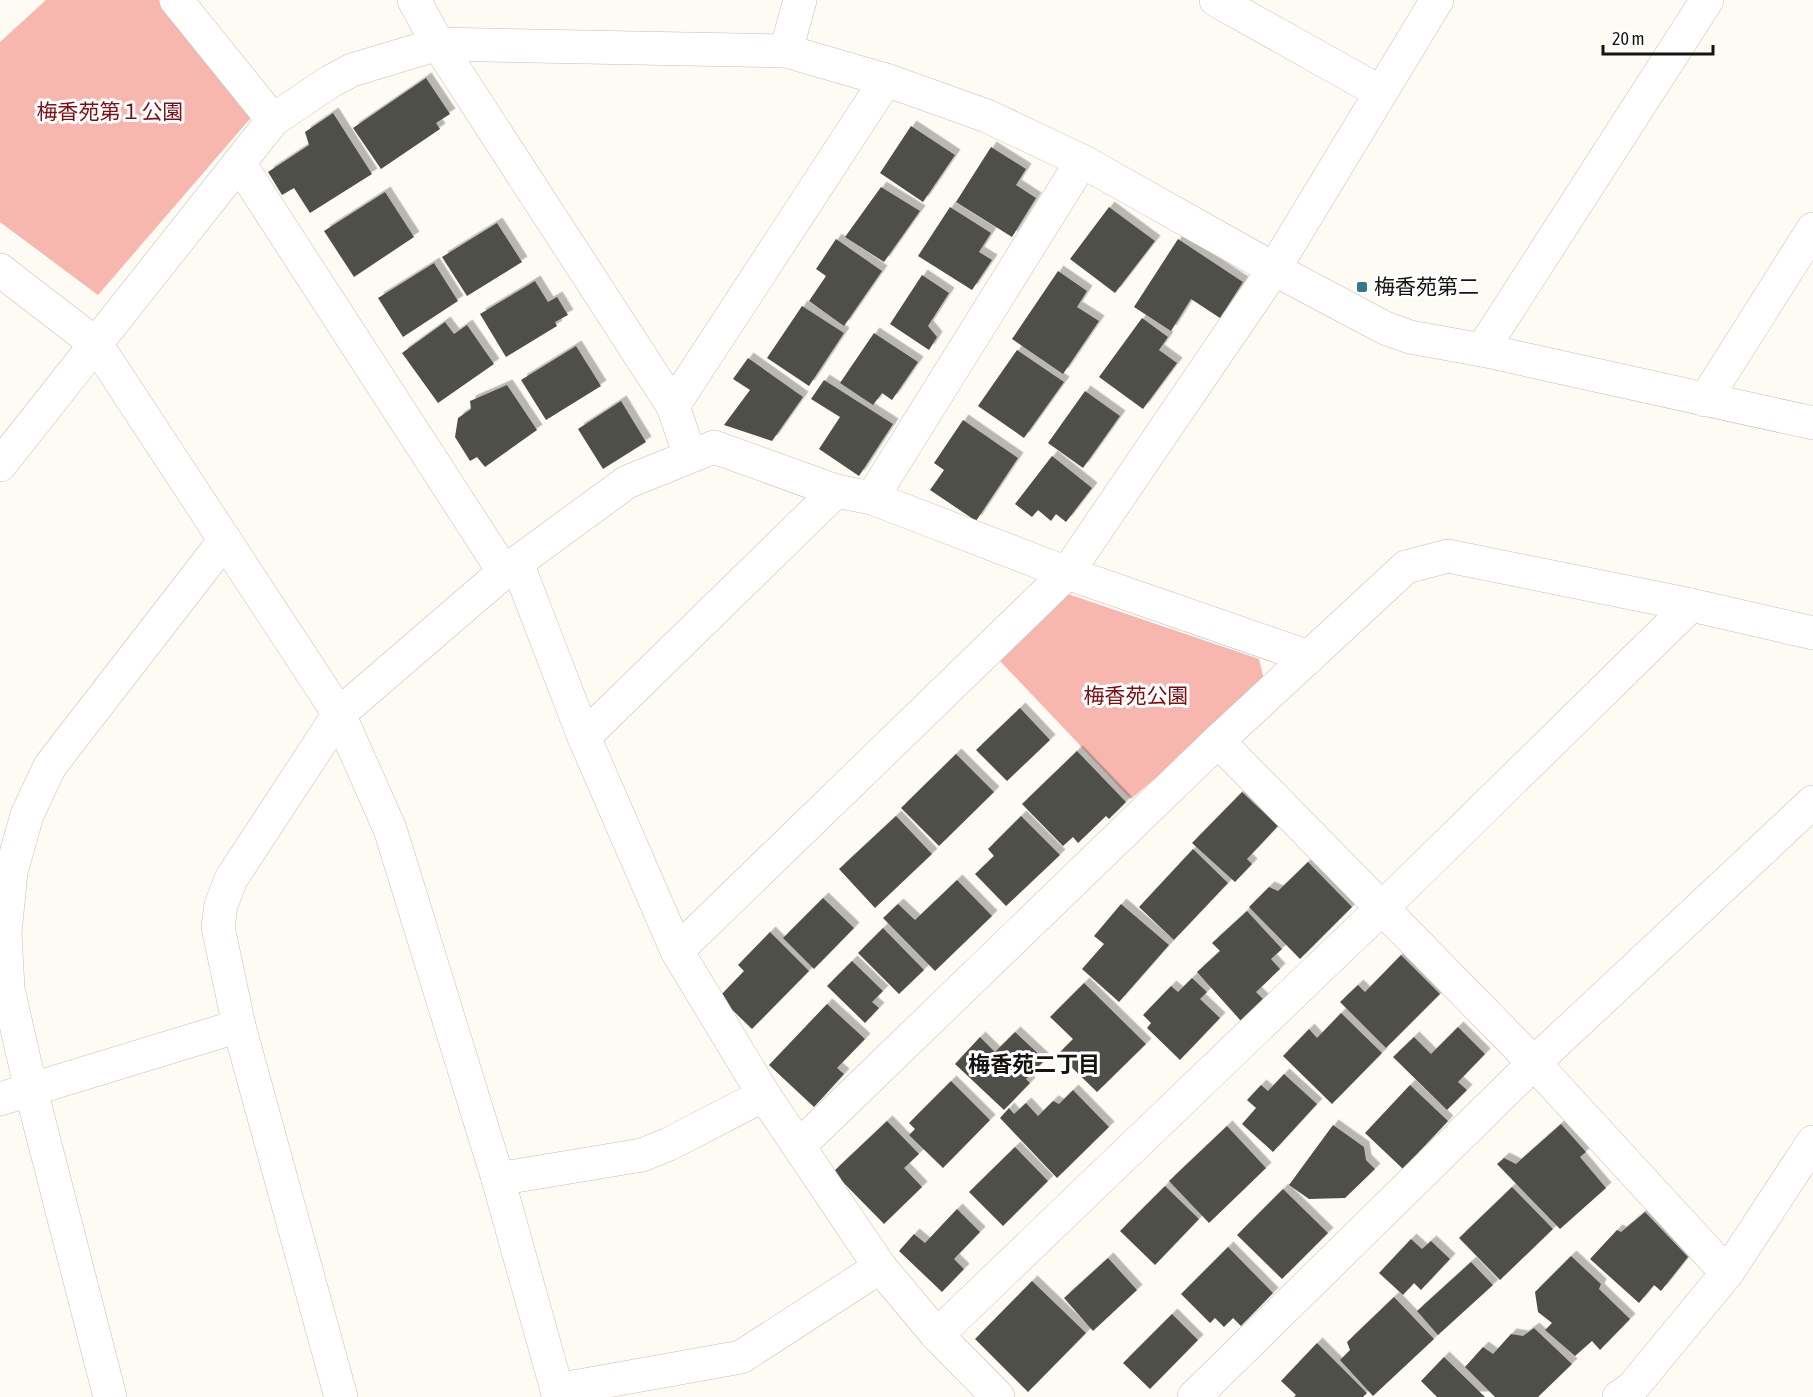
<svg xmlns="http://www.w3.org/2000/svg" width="1813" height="1397" viewBox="0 0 1813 1397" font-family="'Asap Condensed','Noto Sans JP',sans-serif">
<defs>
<filter id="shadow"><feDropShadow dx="5.5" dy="-5.5" stdDeviation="0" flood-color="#0004"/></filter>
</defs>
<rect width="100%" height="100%" fill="#fefaf4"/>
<g fill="#f7b6ae">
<polygon points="46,0 166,0 260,107 98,295 0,222 0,42"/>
<polygon points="1062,592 1259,659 1265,684 1131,799 1000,661"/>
</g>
<g fill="#4f4f49" filter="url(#shadow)">
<polygon points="426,78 450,114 436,123 440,129 381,169 353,128"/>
<polygon points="333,113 372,174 310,213 294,188 282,195 268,172 309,145 305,132"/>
<polygon points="911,126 955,155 923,202 880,173"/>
<polygon points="991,147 1026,169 1016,185 1036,198 1012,237 956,202"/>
<polygon points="881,187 920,211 884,262 845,237"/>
<polygon points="385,192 414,237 354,277 324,231"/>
<polygon points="950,207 991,233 979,252 992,260 972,290 918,256"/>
<polygon points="1109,207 1155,241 1115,293 1070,259"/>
<polygon points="497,223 522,262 467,296 442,257"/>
<polygon points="836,239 882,271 844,326 809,301 826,276 816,269"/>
<polygon points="1178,239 1243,282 1220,318 1191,299 1171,331 1134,307"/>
<polygon points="434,263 458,301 403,337 378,298"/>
<polygon points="1058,271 1087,291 1077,307 1099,321 1063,374 1012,339"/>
<polygon points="922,275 949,293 928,326 937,337 929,350 890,324"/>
<polygon points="535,281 548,302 557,297 568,315 555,322 557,326 506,357 480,314"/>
<polygon points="802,306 844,333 809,386 767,358"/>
<polygon points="1142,318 1168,337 1159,350 1177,363 1143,409 1099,377"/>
<polygon points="445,322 454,334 467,325 494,364 438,403 402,353"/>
<polygon points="874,333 918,362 892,400 882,393 873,405 840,383"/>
<polygon points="576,346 601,386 546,420 521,380"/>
<polygon points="1017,350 1064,382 1024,438 978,406"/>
<polygon points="748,358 803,397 772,441 724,425 750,390 733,379"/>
<polygon points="824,380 893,424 859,476 819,449 840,417 811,399"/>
<polygon points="507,385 537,430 485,467 477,457 470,461 455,437 458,418 471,409 470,401"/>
<polygon points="1085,391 1120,416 1083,468 1048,443"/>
<polygon points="621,401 646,442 603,469 578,429"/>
<polygon points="963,420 1018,458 976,521 930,490 944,470 934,463"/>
<polygon points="1052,456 1092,488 1066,522 1056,514 1051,521 1038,510 1032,517 1015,504"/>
<polygon points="1020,708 1050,740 1007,781 976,750"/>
<polygon points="1077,751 1126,802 1109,819 1106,816 1078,843 1073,837 1063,846 1022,804"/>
<polygon points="956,754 994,792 939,846 901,808"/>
<polygon points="1242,792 1278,826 1247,859 1252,864 1235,882 1192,843"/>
<polygon points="896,816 932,854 875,908 839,869"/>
<polygon points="1021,816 1060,855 1006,906 975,874 994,856 988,849"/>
<polygon points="1193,849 1228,883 1174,940 1139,907"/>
<polygon points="1308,862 1352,907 1300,959 1249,907 1269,887 1278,891"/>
<polygon points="957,880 992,916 935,971 883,918 898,904 915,920"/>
<polygon points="823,898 854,928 814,969 783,938"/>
<polygon points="1121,904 1169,945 1119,1002 1082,969 1104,944 1094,936"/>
<polygon points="1247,911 1282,949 1271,959 1280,969 1256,992 1264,1000 1241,1021 1197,972 1220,951 1212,943"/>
<polygon points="883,928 924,970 899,994 858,953"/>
<polygon points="770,932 809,971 752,1029 719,997 744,971 738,965"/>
<polygon points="1401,955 1440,994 1386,1048 1340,1002 1358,985 1365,992"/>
<polygon points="852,961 883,991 872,1002 879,1008 865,1023 827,986"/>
<polygon points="1192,978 1207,992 1200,999 1220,1018 1180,1060 1147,1028 1151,1023 1143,1015 1171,986 1178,992"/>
<polygon points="1084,983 1146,1044 1097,1092 1058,1054 1073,1039 1050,1017"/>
<polygon points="827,1004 865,1039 837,1068 844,1074 814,1107 769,1065"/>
<polygon points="1341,1013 1382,1053 1332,1104 1283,1056 1309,1029 1317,1038"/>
<polygon points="1458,1027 1485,1054 1458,1082 1467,1090 1447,1110 1393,1057 1414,1037 1431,1054"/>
<polygon points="1015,1032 1045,1060 1026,1079 1030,1083 1004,1110 955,1064 980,1037 995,1052"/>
<polygon points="1284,1074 1317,1104 1273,1152 1242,1124 1256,1108 1247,1100 1261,1085 1268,1091"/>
<polygon points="951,1081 990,1120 943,1168 909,1135 915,1129 909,1123"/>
<polygon points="1410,1085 1448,1121 1403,1169 1365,1133"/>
<polygon points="1073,1090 1109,1127 1057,1178 1000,1118 1009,1108 1014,1114 1026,1103 1038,1116 1053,1101 1059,1104"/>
<polygon points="887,1121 919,1154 904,1168 922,1187 884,1224 833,1172"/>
<polygon points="1561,1124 1586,1152 1580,1157 1606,1188 1560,1229 1497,1164 1504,1158 1516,1164"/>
<polygon points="1333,1125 1364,1147 1366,1160 1375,1169 1345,1198 1309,1199 1289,1185"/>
<polygon points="1227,1126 1266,1168 1209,1223 1169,1181"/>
<polygon points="1015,1147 1048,1181 1003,1226 969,1192"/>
<polygon points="1165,1186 1199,1219 1155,1265 1120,1231"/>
<polygon points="1512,1187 1553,1229 1500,1280 1459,1238"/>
<polygon points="1283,1189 1328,1233 1282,1279 1237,1235"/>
<polygon points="957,1209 980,1232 954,1259 964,1269 942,1292 899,1251 914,1234 925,1243"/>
<polygon points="1645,1212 1688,1257 1661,1291 1654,1285 1639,1303 1590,1259 1617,1230 1621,1232"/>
<polygon points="1411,1239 1422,1249 1431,1241 1450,1259 1421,1290 1414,1283 1403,1295 1379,1273"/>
<polygon points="1228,1247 1273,1293 1241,1326 1233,1318 1224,1327 1215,1318 1210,1323 1181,1294"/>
<polygon points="1571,1256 1601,1284 1599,1289 1630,1319 1600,1350 1592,1341 1575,1356 1545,1330 1552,1323 1538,1312 1535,1292"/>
<polygon points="1108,1258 1137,1290 1093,1331 1064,1298"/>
<polygon points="1471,1262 1493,1285 1438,1335 1417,1311"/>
<polygon points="1032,1281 1086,1333 1028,1392 975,1339"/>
<polygon points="1394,1297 1434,1339 1373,1396 1340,1360 1350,1350 1347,1342"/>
<polygon points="1172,1314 1198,1340 1150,1389 1123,1363"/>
<polygon points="1534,1328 1572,1364 1538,1397 1495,1397 1465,1367 1483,1347 1493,1354 1511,1334 1523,1336"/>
<polygon points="1317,1343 1367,1393 1363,1397 1294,1397 1296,1395 1281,1381"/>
<polygon points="1444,1357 1485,1397 1437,1397 1421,1381"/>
</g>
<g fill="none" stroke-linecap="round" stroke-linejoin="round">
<defs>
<g id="minor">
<polyline points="176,0 273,120"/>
<polyline points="414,0 438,44 673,406 690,456"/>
<polyline points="1216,0 1380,92"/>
<polyline points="786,51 800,0"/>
<polyline points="239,163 504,572"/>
<polyline points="0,270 96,344 339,714 390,829 498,1179 559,1397"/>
<polyline points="1482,350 1707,0"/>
<polyline points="1705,400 1813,229"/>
<polyline points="673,406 886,80"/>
<polyline points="0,465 273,120 331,81 352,70 438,44 786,51 886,80 987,116 1082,161 1274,269 1385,328 1410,337 1482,350 1813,423"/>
<polyline points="872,498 1082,161"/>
<polyline points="517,563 584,737 677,951 764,1095 880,1267 937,1335 998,1397"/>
<polyline points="584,737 836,491"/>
<polyline points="1218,741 1534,1063 1727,1273"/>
<polyline points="677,951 1067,573 1274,269 1437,0"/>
<polyline points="0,1099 239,1026"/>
<polyline points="799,1146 1218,741 1406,567 1448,556 1691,605 1813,633"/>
<polyline points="498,1179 642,1155 669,1144 764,1095"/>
<polyline points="937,1335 1382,908 1691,605"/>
<polyline points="557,1390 741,1357 880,1267"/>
<polyline points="110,1397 31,1090 8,989 5,933 11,872 27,815 50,766 225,540"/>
<polyline points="341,1397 239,1026 218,927 221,905 231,879 339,714 504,572 627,482 714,447 836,491 872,498 1067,573 1309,657"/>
<polyline points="1194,1397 1534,1063 1813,802"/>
<polyline points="1619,1397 1632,1388 1727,1273 1813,1142"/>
</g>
</defs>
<use href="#minor" stroke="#c4c0ba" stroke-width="34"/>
<use href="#minor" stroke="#fff" stroke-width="33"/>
</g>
<rect fill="#367789" stroke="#fff" stroke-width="2" x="1356" y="281" width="12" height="12" rx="3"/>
<g text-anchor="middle" stroke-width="6" stroke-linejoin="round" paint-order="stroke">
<g font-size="21" fill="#810d11" stroke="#fff">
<text x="110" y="119">梅香苑第１公園</text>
<text x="1136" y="703">梅香苑公園</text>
</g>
<g font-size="21" fill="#161412" stroke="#fff" text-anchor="start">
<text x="1374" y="294">梅香苑第二</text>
</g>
<g font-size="22" font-weight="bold" fill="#161412" stroke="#fff">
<text x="1034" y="1072">梅香苑二丁目</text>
</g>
</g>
<path d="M1603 45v9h110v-9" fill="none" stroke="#161412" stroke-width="3"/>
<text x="1612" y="45" font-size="18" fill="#161412" stroke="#ffffff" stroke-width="4.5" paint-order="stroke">20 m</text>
</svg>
